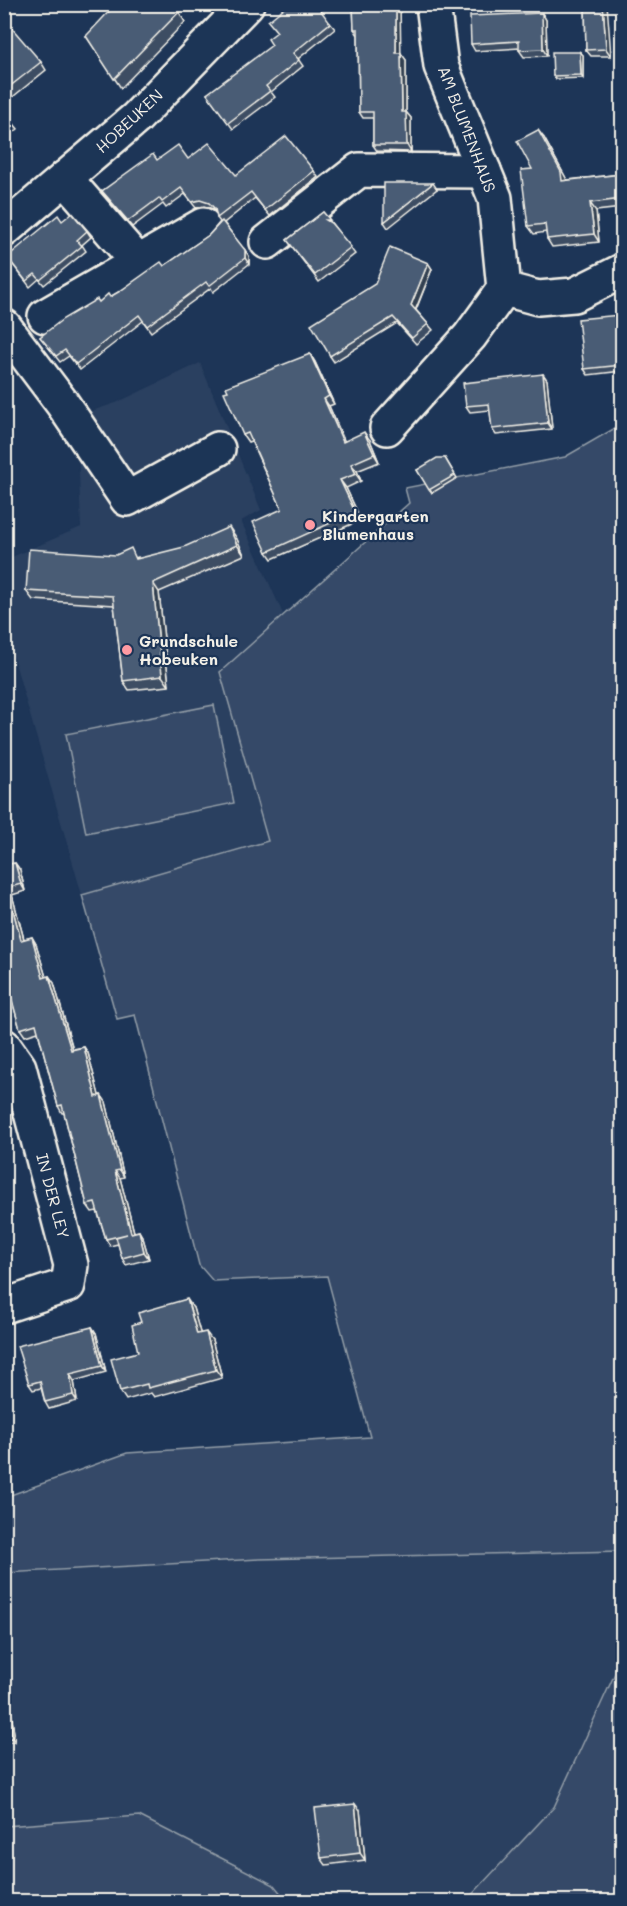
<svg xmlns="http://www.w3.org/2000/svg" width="627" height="1906" viewBox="0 0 627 1906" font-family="Mali,sans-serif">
<rect width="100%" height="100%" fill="#1d3557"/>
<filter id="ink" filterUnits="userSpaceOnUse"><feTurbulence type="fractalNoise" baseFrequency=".0167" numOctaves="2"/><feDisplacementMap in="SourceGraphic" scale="12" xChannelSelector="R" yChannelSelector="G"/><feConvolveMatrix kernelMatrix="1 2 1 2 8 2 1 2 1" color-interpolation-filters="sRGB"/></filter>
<g filter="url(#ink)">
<g fill="#2a4060">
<polygon points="200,363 261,510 241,521 283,614 220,672 268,841 82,895 5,628 5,560 81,527 77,416 116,403"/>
<polygon points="622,1551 622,1657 554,1807 465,1901 287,1901 274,1885 139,1816 5,1826 5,1574 260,1559"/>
</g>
<g fill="#354a67" stroke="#949ea8" stroke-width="1.5">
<polygon points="622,424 622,1551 259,1559 5,1573 5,1497 127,1453 370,1437 327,1276 213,1281 199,1265 135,1015 117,1019 82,895 268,841 220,672 409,503 405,488 565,457"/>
<polygon points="214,705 234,803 86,833 66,734"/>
<polygon points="622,1658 622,1901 466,1901 554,1807"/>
<polygon points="139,1816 274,1885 287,1901 5,1901 5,1826"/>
</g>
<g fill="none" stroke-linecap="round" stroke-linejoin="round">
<defs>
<g id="minor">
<polyline points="65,178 137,261"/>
<polyline points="4,230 136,118 247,4"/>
<polyline points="267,242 359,170 484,171"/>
<polyline points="504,289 538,298 574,295 622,271"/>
<polyline points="45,316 203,225"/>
<polyline points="4,326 62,403 127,499 218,449"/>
<polyline points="387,428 470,336 504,289 495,198 441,66 433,4"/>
<polyline points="4,1046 19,1067 71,1265 68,1285 4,1306"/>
</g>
</defs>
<use href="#minor" stroke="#f4f1e8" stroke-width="38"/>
<use href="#minor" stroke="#1d3557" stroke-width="33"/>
</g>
<g fill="#3e4e64" stroke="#f4f1e8" stroke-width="1.5">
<polygon points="353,4 400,4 400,53 406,60 406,112 411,118 411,152 377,151 373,145 373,118 363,118 359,112 358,35 354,29"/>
<polygon points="585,4 611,56 591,56 586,50"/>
<polygon points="179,12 185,22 121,88 86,36"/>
<polygon points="542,13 546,20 547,56 524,57 519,50 519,48 475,51 471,44"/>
<polygon points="330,23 335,29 298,59 303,66 271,92 275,97 233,129 207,94"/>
<polygon points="4,32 41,62 46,70 4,104"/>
<polygon points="580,52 583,55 583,78 556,79 553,76"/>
<polygon points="4,112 18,129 4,140"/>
<polygon points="544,138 567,180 621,174 622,164 622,208 596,211 599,242 552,247 547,239 546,232 534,234 528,226 532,169"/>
<polygon points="188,159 236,175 314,171 318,177 270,216 255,198 224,223 249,256 249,264 213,292 211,288 151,332 143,321 80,370 69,356 60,362 40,337 99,302 110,297 164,266 209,235 220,222 217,218 216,212 213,209 204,206 196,208 185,194 166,208 163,204 132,227 102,191 157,160"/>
<polygon points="433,183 437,189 388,228 384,222"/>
<polygon points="323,212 355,254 319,282 287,240"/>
<polygon points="62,221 87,231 91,237 82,245 86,251 44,285 39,279 30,287 7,257"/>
<polygon points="428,263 432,269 416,310 433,330 416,344 397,323 334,362 330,356"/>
<polygon points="622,319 622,371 588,375 584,369"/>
<polygon points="310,354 315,362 334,404 329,406 344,441 370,440 379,462 357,471 361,481 346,488 361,520 272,559 267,552 282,509 251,441 248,442 243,435"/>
<polygon points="543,374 547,380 552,429 496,435 492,429 490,410 470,412 466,406"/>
<polygon points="445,458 457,478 432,493 417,470"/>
<polygon points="236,537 244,555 159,592 169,686 129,690 123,681 114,605 33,600 26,591 138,557 138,559"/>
<polygon points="15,863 20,870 25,891 12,895 24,939 32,937 36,944 46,977 49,976 54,983 73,1049 84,1047 88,1053 99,1096 101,1095 106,1102 124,1177 120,1178 134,1232 139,1231 143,1238 149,1259 126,1265 122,1258 118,1244 110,1246 106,1239 97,1211 92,1212 87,1205 64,1113 62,1113 58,1106 38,1032 25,1036 20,1029 11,997 5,998 4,865"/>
<polygon points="4,1094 8,1098 13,1117 4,1119"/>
<polygon points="193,1308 200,1333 212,1340 222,1378 154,1397 151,1393 126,1400 120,1391 138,1352"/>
<polygon points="92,1327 96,1333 106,1372 74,1381 77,1401 49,1409 45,1402 41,1388 33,1390 29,1384"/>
<polygon points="4,1702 10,1705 15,1741 4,1743"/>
<polygon points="360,1810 365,1860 326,1865 321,1858"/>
</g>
<g fill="#324051" stroke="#f4f1e8" stroke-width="1.5">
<polygon points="396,4 400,4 401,60 396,53"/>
<polygon points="603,4 607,4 611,56 606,49"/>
<polygon points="542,13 546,20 547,56 543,49"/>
<polygon points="580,52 583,55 583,78 581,75"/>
<polygon points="401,53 406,60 406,112 411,118 411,152 407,145 402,112"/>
<polygon points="538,130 544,138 567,180 562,181"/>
<polygon points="590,203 596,211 599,242 594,234"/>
<polygon points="245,250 249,256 249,264 245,258"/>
<polygon points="428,263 432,269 415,311 411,305"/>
<polygon points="620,315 622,319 622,341"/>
<polygon points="310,354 315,362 334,404 329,396"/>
<polygon points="543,374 547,380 552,429 548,423"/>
<polygon points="324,399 329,406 348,449 343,442"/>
<polygon points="364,432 370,440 379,462 374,454"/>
<polygon points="351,464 357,471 361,481 356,474"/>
<polygon points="340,480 346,488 361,520 355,512"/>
<polygon points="229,527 236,537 244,555 237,545"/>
<polygon points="153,583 159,592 169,686 162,676"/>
<polygon points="15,863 20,870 25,891 21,884"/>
<polygon points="7,888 12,895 26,947 21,940"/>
<polygon points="32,937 36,944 48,984 43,978"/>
<polygon points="49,976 54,983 75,1057 71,1050"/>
<polygon points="84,1047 88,1053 101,1103 96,1097"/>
<polygon points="5,1094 8,1098 13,1117 10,1113"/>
<polygon points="101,1095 106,1102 124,1177 120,1170"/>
<polygon points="115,1171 120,1178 136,1240 131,1233"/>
<polygon points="139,1231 143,1238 149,1259 144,1252"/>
<polygon points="187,1299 193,1308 203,1343 197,1334"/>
<polygon points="92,1327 96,1333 106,1372 102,1366"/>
<polygon points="206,1332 212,1340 222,1378 216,1370"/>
<polygon points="70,1374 74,1381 77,1401 73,1395"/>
<polygon points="8,1702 10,1705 15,1741 12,1738"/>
<polygon points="355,1804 360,1810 365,1860 360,1853"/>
</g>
<g fill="#485b74" stroke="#f4f1e8" stroke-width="1.5">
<polygon points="116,4 171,4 179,12 114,79 86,36"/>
<polygon points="289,4 316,4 330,23 293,53 299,60 266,86 270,91 228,123 207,94 272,45 268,39 277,32 268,21"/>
<polygon points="353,4 396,4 396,53 401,53 402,112 406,112 407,145 373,145 373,112 359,112 358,29 354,29"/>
<polygon points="585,4 603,4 606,49 586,50"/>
<polygon points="542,13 543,49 519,50 519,41 471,44 470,16"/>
<polygon points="11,27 41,62 4,91 4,32"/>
<polygon points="552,52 580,52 581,75 553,76"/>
<polygon points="4,112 12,121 4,127"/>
<polygon points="538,130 561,172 562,181 621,174 620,165 622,164 622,199 590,203 594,234 547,239 545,224 528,226 521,170 532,169 517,141"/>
<polygon points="286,136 314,171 265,210 251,192 217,218 215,209 209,203 200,200 192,202 181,188 162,202 159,198 128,221 102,191 153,154 157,160 178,145 188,159 209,143 236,175"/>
<polygon points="384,183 433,183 384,222"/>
<polygon points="323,212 330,220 326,220 331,223 351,247 315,275 287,240"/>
<polygon points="72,213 87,231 77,240 82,246 40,280 35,274 26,281 7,257 58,215 62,221"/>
<polygon points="222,221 245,250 245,258 209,286 206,282 147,326 139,315 76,364 65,350 56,356 40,337 63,319 97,299 99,302 108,294 110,297 120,291 161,262 164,266 209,235"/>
<polygon points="390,247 428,263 411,305 428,324 412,338 393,317 330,356 311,324 375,284"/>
<polygon points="620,315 622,340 622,365 584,369 578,319"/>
<polygon points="310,354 329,396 324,399 343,442 364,432 374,454 351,464 356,474 340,480 355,512 267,552 253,522 282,509 248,433 243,435 224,392 228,391 226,387"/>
<polygon points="543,374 548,423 492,429 489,404 466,406 463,383"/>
<polygon points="437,458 445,458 455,475 429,490 417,470"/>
<polygon points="229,527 237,545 153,583 162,676 123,681 113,596 26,591 29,549 116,555 131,548 136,559 184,547"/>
<polygon points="15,863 21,884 7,888 21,940 32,937 43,978 49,976 71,1050 84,1047 96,1097 101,1095 120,1170 115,1171 131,1233 139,1231 144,1252 122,1258 116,1237 127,1234 106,1239 95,1203 87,1205 62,1105 58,1106 36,1024 20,1029 9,989 4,990 4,865"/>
<polygon points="4,1094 5,1094 10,1113 4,1115"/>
<polygon points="187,1299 197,1334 206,1332 216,1370 148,1388 147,1384 120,1391 111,1359 138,1352 132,1325 141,1322 138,1313"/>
<polygon points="92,1327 102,1366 70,1374 73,1395 45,1402 40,1381 29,1384 17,1346"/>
<polygon points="4,1702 8,1702 12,1738 4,1739"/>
<polygon points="355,1804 360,1853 321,1858 315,1808"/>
</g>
</g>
<g fill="#ff9aa2" stroke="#1d3557" stroke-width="2">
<circle cx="310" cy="525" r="6"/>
<circle cx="127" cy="650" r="6"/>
</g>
<g text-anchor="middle" stroke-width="4.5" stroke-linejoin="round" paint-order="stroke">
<g font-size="16" fill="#f4f1e8" stroke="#1d3557">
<text transform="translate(129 121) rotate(-43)" y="6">HOBEUKEN</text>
<text transform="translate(467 129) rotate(69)" y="6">AM BLUMENHAUS</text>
<text transform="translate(53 1196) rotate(75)" y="6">IN DER LEY</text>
</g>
<g font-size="16" font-weight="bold" fill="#f4f1e8" stroke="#1d3557" text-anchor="start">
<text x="322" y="522">Kindergarten<tspan x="322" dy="18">Blumenhaus</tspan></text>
<text x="139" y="647">Grundschule<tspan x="139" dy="18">Hobeuken</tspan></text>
</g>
</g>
<rect width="627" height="1906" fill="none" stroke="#1d3557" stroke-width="24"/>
<rect x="12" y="12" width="603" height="1882" fill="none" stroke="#f4f1e8" stroke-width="2" filter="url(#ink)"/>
</svg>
